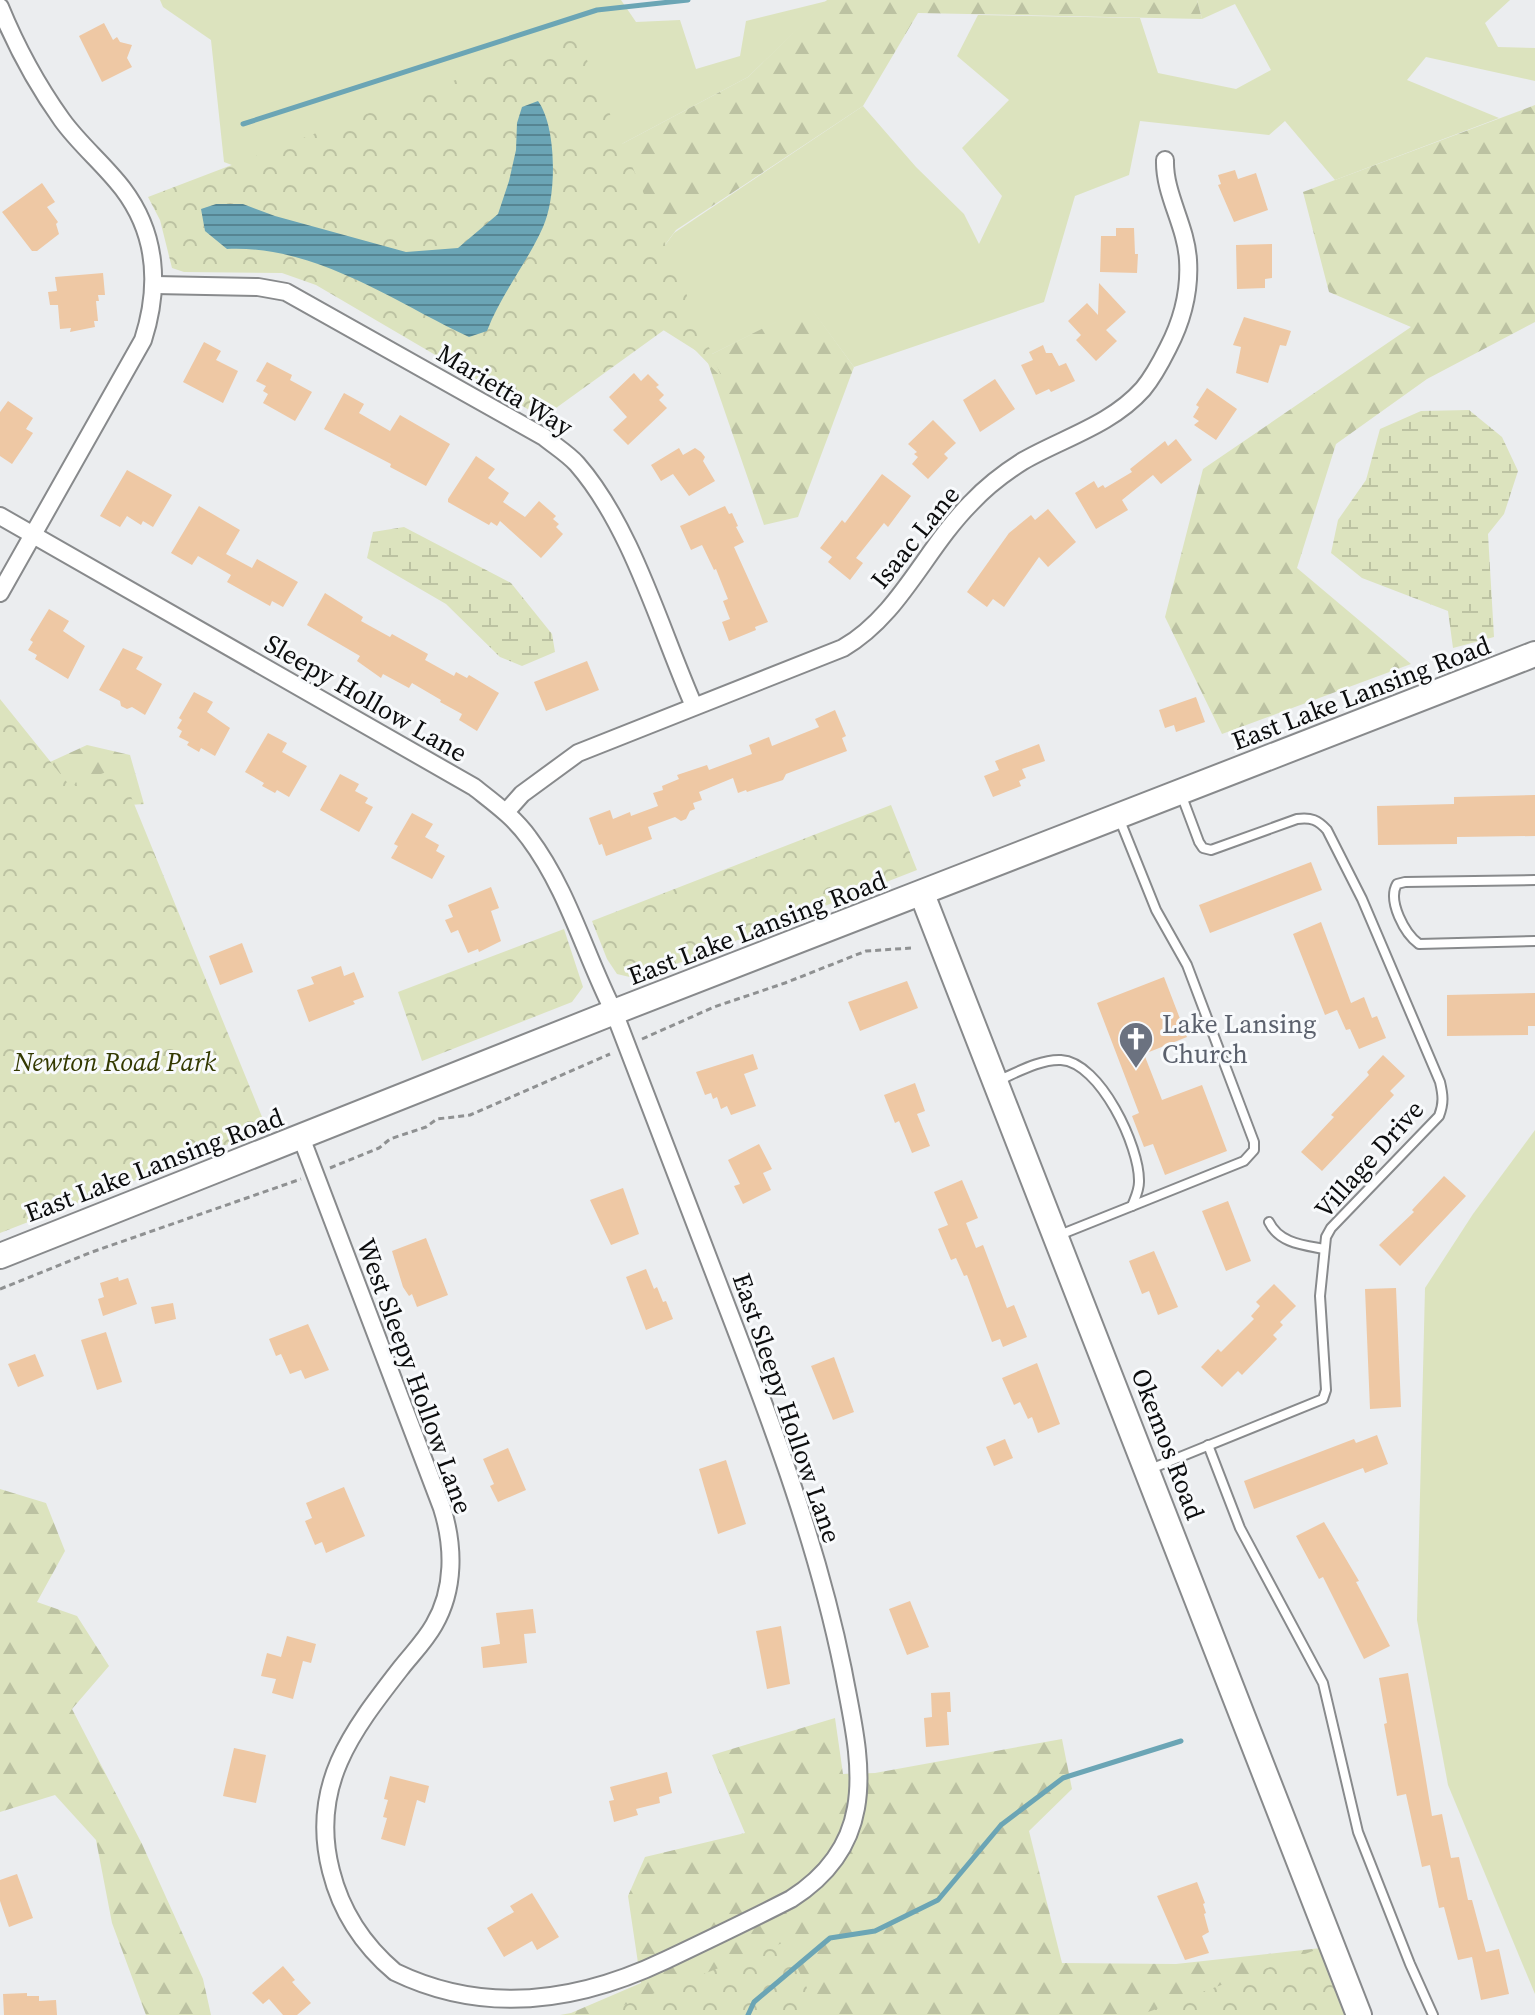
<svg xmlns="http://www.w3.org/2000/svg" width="1535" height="2015" viewBox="0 0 1535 2015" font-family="'Source Serif 4',serif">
<defs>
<pattern id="forest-firs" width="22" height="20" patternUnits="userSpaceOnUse" patternTransform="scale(2)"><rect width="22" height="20" fill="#dce3be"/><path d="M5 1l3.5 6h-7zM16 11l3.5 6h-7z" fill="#bcc2a2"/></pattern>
<pattern id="wetland-marsh" width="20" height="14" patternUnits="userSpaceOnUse" patternTransform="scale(2)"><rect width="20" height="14" fill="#dce3be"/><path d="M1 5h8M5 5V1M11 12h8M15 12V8" fill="none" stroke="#bcc2a2"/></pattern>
<pattern id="park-crowns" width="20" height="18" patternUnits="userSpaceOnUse" patternTransform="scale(2)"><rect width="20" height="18" fill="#dce3be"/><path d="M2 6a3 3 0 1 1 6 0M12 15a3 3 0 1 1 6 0" fill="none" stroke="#bcc2a2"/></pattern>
<pattern id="water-rules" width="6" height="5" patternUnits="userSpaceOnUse" patternTransform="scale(2)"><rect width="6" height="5" fill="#6ba5b5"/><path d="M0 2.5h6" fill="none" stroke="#568592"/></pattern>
</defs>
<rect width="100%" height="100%" fill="#ebedef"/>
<g fill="#dce3be">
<polygon points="160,0 621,0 636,22 680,20 696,69 740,56 746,21 827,1 748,77 601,155 396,228 224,162 211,40 163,7"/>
<polygon points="1197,0 1510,0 1485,23 1498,47 1535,48 1535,81 1426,57 1407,80 1499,118 1335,180 1285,121 1269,135 1140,121 1129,175 1075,196 1044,302 854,367 809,306 706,357 622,304 674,233 863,106 916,167 964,214 979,244 1002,196 962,148 1009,100 957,56 978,15 1140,18 1158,73 1236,89 1271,70 1235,4 1202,19"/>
<polygon points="1535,1130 1535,1994 1448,1785 1417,1620 1425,1288 1473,1214"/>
</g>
<g fill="url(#forest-firs)">
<polygon points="827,0 1197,0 1202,19 918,13 863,106 676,230 560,388 601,155 748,77"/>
<polygon points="1535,105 1535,322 1427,379 1336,444 1297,568 1411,664 1222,734 1165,617 1203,469 1411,327 1329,292 1303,192"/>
<polygon points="809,305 854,367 798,517 764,525 706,357"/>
<polygon points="87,745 130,755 144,804 129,805 0,785"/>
<polygon points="0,1489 46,1503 65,1551 37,1602 77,1616 109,1666 72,1709 142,1844 203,1979 211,2015 146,2015 112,1923 96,1840 55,1795 0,1812"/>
<polygon points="835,1718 843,1774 875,1773 1062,1739 1072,1789 1029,1831 1062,1963 1176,1964 1321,1948 1346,2015 560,2015 571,2013 641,1983 628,1896 645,1857 745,1833 712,1755"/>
</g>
<g fill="url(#wetland-marsh)">
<polygon points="1469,410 1502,437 1518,471 1504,514 1488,534 1494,637 1453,648 1448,611 1362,578 1331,553 1338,520 1366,480 1380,429 1421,411"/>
<polygon points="404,527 511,583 552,634 555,652 522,666 500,657 446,604 367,558 373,532"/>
</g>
<g fill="url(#park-crowns)">
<polygon points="576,34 722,378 671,325 556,408 548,421 316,285 282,273 184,272 172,268 160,220 148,197"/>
<polygon points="0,699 70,786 119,767 267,1129 0,1233"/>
<polygon points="891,805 917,870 638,979 617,974 607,959 592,921"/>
<polygon points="564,929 583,987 572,1002 422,1061 398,992"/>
<polygon points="785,1942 820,2015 599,2015"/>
<polygon points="1321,1948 1346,2015 1140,2015"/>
</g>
<path fill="url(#water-rules)" d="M 538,101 C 557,127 557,197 543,227 C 527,263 501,294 487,331 L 469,337 C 392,301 316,245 227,249 L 205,231 L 201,209 L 216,204 L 243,204 L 275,216 L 406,252 L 458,248 L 498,214 L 509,181 L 516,150 L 517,123 L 522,107 Z"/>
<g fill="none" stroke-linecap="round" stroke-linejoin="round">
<g stroke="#6ba5b5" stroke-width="5">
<polyline points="243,124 597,10 688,0"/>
<polyline points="748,2015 754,2002 830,1938 875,1931 938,1900 1001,1825 1063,1778 1181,1741"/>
</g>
</g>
<g fill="#eec8a4">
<polygon points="104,23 113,40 117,37 120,42 132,45 127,58 132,67 102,82 79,36"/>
<polygon points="1235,170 1238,179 1256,173 1268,210 1234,222 1218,185 1221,184 1218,175"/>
<polygon points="42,183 55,202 47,207 58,222 56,224 59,234 37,251 32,251 2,212"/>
<polygon points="1116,228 1134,228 1135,254 1138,254 1137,273 1100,272 1101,236 1116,236"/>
<polygon points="1272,244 1272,278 1265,279 1265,288 1237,289 1236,245"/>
<polygon points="103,273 105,295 98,295 99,301 96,301 98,321 94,321 95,327 70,332 71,328 60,329 58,305 50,305 48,292 57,291 55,277"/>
<polygon points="1099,283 1126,312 1106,330 1117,341 1096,361 1076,340 1081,335 1068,321 1087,303 1098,315"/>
<polygon points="1244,317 1291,331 1286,346 1280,345 1268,383 1236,373 1241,347 1233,345"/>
<polygon points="204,342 221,351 216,360 238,371 223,403 183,382"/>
<polygon points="1043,345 1046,353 1052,353 1059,366 1066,363 1075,381 1051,392 1049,389 1036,395 1021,365 1033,360 1029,352"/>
<polygon points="267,362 292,375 290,380 312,392 295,421 263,403 268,394 263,391 266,386 256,381"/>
<polygon points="634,373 641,381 648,374 659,385 656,387 664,395 659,400 667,408 628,445 613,430 627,417 609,397"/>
<polygon points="995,379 1015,409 980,432 963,400"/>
<polygon points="1207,388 1237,409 1216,440 1194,425 1199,421 1193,417 1199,407 1196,405"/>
<polygon points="344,393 364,404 359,413 390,431 400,415 450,444 426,486 390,467 391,464 324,429"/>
<polygon points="8,401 33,418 26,429 33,433 12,464 0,456 0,412"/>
<polygon points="933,420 956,443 944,454 948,458 928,479 912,464 918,457 914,454 917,452 908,444"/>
<polygon points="1176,439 1192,460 1161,484 1153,475 1122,500 1128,510 1096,529 1075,493 1094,481 1098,488 1103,485 1105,488 1132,472 1130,469 1165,441 1168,446"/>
<polygon points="679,448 683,455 695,448 701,452 705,457 703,461 715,481 689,496 673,474 661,481 651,465"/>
<polygon points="476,456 495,469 488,478 509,493 503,502 525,517 539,501 556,516 553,519 559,524 556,527 563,534 541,558 500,521 497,526 491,522 489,525 448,502 448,499"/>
<polygon points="127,470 172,495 153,527 143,521 141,525 127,516 120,527 100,516"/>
<polygon points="882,474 911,496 888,527 884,523 856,558 863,563 850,580 828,562 832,557 820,548 842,520 845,523"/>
<polygon points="199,506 240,530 226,554 252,568 257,559 298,582 283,607 272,601 270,606 227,582 231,575 198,556 192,565 171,553"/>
<polygon points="725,506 729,514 732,513 738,526 736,527 744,542 734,547 768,622 755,627 756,630 729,641 722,622 730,619 723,601 728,599 716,569 714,570 702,545 691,550 680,526"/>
<polygon points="1048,509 1076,542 1048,567 1039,557 1004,607 993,599 987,607 967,592 1009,533 1031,515 1035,520"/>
<polygon points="325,593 363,617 361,621 390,637 392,634 428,654 425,660 454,676 456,672 467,678 469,675 499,693 477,731 459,720 462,714 440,702 441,700 412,683 409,688 383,674 381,678 357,661 360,656 307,625"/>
<polygon points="49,609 69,621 63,631 85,646 68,679 35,659 37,655 28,650 33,642 30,640"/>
<polygon points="123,648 143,657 136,669 162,684 145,715 132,707 127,709 121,706 120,701 99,690"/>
<polygon points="587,661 599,690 546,711 534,682"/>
<polygon points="194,692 213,702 207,712 230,728 215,756 201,748 199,752 187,745 189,742 179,737 182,731 177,728 182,720 179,718"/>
<polygon points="1196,697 1205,722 1176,732 1174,725 1165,728 1159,710"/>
<polygon points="835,710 846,736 842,738 847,751 786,774 783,780 747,792 746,790 738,793 733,778 699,792 702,800 693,803 695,809 690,811 686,819 681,821 675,817 648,827 652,839 606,856 602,844 599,845 589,818 610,810 613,819 630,812 631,816 658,806 653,793 663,790 662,786 679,779 677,775 707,765 709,770 752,754 749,745 769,737 772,746 819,727 815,719"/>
<polygon points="268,733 287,743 282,752 307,766 289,797 277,790 275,793 262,786 264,783 245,772"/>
<polygon points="1039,744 1045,761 1022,769 1026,778 1019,781 1021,786 993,797 984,776 999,770 995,761"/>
<polygon points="340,774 359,784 355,791 368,798 365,803 373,807 359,832 320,810"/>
<polygon points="1535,795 1535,836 1457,837 1457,844 1378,845 1377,806 1454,804 1454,797"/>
<polygon points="412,813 433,824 425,837 439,845 436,851 445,856 432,879 391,858 398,846 394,844"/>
<polygon points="1311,862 1322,890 1210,933 1199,905"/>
<polygon points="491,887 499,908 491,911 501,941 479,952 478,949 468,953 458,930 451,933 445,920 453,917 448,905"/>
<polygon points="1321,922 1351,1003 1364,997 1372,1018 1377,1016 1386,1038 1359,1049 1350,1029 1346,1030 1337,1010 1325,1015 1293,934"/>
<polygon points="242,943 253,972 220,985 209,956"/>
<polygon points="341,966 344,976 354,972 364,997 353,1001 355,1004 309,1022 297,990 314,984 311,977"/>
<polygon points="1164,977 1187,1037 1144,1054 1162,1100 1202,1085 1227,1151 1165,1175 1153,1144 1144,1147 1132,1116 1139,1113 1097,1003"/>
<polygon points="907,981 918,1008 860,1031 848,1002"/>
<polygon points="1535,993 1535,1026 1528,1026 1528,1035 1447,1036 1447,995"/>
<polygon points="753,1054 758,1069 744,1074 756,1106 731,1115 727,1106 721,1109 717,1097 713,1099 711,1093 705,1095 696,1072"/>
<polygon points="1383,1055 1405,1076 1390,1091 1394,1095 1322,1171 1301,1152 1334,1117 1331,1115 1369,1075 1367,1072"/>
<polygon points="915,1083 925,1111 917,1114 930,1146 912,1153 899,1121 895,1123 884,1095"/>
<polygon points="759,1144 772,1169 763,1173 771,1190 743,1204 734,1186 740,1184 728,1160"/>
<polygon points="1444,1176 1466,1196 1400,1266 1379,1245 1414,1212 1412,1210"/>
<polygon points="962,1180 978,1218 966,1223 976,1248 983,1245 1007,1308 1014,1305 1027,1337 1003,1347 1000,1339 992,1342 967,1275 964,1276 956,1258 951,1260 938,1229 948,1225 934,1192"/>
<polygon points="623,1188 639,1234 611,1245 590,1200"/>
<polygon points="1228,1201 1251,1261 1226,1271 1202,1211"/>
<polygon points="426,1238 448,1295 417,1307 412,1294 409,1296 403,1287 392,1251"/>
<polygon points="1154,1251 1178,1307 1158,1315 1149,1291 1142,1294 1129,1261"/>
<polygon points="646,1269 654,1289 657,1287 663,1302 666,1301 673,1319 646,1330 626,1277"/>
<polygon points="118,1277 119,1281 128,1278 137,1304 103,1316 98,1299 104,1297 100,1283"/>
<polygon points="1274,1284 1296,1306 1280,1322 1283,1325 1273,1335 1277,1339 1242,1375 1238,1371 1222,1387 1201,1367 1218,1349 1221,1352 1254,1319 1251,1316 1260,1306 1256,1302"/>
<polygon points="1396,1288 1401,1407 1370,1409 1365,1289"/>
<polygon points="173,1303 176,1319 155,1324 151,1307"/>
<polygon points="308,1324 329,1370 305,1379 301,1370 290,1374 281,1354 276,1356 269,1339"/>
<polygon points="106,1332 122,1382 97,1390 81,1340"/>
<polygon points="35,1354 44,1376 18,1387 8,1364"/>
<polygon points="834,1357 854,1412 833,1420 811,1366"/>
<polygon points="1037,1363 1060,1424 1038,1433 1032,1417 1028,1419 1020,1402 1014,1405 1002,1378"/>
<polygon points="1377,1435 1388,1464 1365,1473 1363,1468 1254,1509 1244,1481 1354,1439 1356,1443"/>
<polygon points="1005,1439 1013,1458 994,1466 986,1447"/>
<polygon points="508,1448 526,1490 498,1502 490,1486 494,1484 483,1459"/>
<polygon points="726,1460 746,1524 718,1534 699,1469"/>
<polygon points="344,1487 365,1536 326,1553 322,1542 315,1545 305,1521 312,1518 306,1503"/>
<polygon points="1324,1522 1359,1581 1356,1582 1390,1646 1364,1659 1323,1577 1319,1579 1296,1536"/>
<polygon points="910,1601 929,1647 907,1655 889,1609"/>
<polygon points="533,1609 536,1633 524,1634 527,1663 483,1668 481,1647 500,1644 496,1613"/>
<polygon points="781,1626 790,1684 767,1689 756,1631"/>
<polygon points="287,1636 316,1644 311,1663 303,1661 293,1699 272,1693 276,1679 261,1676 267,1653 281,1657"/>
<polygon points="1408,1673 1432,1816 1442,1814 1451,1858 1459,1857 1468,1900 1472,1900 1486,1952 1499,1949 1509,1994 1481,2000 1472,1957 1458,1960 1444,1907 1439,1908 1430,1865 1422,1867 1406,1794 1397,1796 1384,1724 1387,1723 1379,1678"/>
<polygon points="950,1692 951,1712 947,1712 949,1745 926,1747 924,1718 932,1717 931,1693"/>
<polygon points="234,1748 266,1755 256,1803 223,1796"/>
<polygon points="667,1772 672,1793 659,1797 660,1803 636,1809 638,1815 614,1822 609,1801 614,1800 610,1787"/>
<polygon points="390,1776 429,1786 425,1803 417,1800 405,1846 381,1839 387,1818 383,1817 388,1800 384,1799"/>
<polygon points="17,1874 33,1918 9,1927 0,1901 0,1880"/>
<polygon points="1197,1882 1205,1903 1203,1904 1206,1913 1204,1914 1209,1932 1202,1936 1209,1953 1185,1960 1157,1896"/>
<polygon points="532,1893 559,1937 537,1950 532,1941 504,1957 487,1928 514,1912 510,1906"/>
<polygon points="283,1966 295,1980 292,1982 311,2003 297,2015 283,2015 269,1999 263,2004 252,1993"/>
<polygon points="27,1993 27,1996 39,1996 39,2001 56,2000 57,2015 4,2015 3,1994"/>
</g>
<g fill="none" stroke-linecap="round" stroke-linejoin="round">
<defs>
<g id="lane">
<polyline points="1119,818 1156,910 1187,965 1254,1142 1254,1150 1244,1161 1132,1206"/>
<path d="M 1535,880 L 1405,882 L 1397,884 C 1387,901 1405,934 1419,944 L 1535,941"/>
<path d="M 997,1081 C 1016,1073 1040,1059 1061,1060 C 1100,1062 1140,1147 1139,1182 C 1139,1191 1135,1198 1132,1206 L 1057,1236"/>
<path d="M 1269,1222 C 1279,1243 1303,1245 1324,1249"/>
<polyline points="1208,1445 1240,1528 1323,1683 1358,1832 1410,1964 1433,2015"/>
<path d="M 1148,1470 L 1323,1399 L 1326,1390 L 1320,1296 L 1326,1237 L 1331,1228 L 1439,1116 C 1444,1103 1443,1095 1440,1082 L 1362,899 L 1327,830 C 1318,820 1311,817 1297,819 L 1211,850 L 1203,848 L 1199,842 L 1181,794"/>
</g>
<g id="street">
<path d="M 0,7 C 16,46 37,85 62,120 C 80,145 104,164 123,189 C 157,234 160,287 143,340 L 0,593"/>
<path d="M 155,285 L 258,287 L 286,292 L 544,437 C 555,446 568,454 577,464 C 632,527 660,629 694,706"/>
<path d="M 0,516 L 474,787 C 494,803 514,817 529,838 C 568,890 585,955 614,1012 C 652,1113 691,1212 729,1312 C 774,1429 818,1547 843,1670 C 851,1714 864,1764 856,1808 C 849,1848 824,1878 791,1899 C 750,1920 708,1940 666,1960 C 576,2003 484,2015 395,1972 C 363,1945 341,1911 331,1871 C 309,1786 352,1731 401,1668 C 412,1654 425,1641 434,1625 C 455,1589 454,1546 442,1508 L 301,1137"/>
<path d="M 506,812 L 522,794 L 578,753 L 843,648 C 900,615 925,549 971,503 C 986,487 1004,473 1023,461 C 1063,438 1111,425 1143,389 C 1153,377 1161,362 1168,348 C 1182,321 1190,291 1188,260 C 1186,225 1164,194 1165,160"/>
</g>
<g id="secondary">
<polyline points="922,894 1359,2015"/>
<polyline points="0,1256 614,1012 1535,654"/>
</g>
</defs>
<use href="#lane" stroke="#888a8c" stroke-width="12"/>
<use href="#street" stroke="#888a8c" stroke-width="20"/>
<use href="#secondary" stroke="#888a8c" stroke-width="28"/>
<g stroke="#8f9192" stroke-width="3" stroke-dasharray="6 4" stroke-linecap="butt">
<polyline points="642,1039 714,1007 785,983 866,951 911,948"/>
<polyline points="330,1168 379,1148 390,1139 426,1127 437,1119 470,1115 610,1054"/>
<polyline points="0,1289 92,1252 301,1179"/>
</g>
<use href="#lane" stroke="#fff" stroke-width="8"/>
<use href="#street" stroke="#fff" stroke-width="16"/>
<use href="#secondary" stroke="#fff" stroke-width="24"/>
</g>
<defs>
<symbol id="church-pin" viewBox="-11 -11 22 30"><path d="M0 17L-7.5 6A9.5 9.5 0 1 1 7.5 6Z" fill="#6b7280" stroke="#f8fafc"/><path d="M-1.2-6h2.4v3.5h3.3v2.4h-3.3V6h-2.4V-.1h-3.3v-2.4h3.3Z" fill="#fff"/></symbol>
</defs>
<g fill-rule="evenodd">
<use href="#church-pin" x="1116" y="1019" width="40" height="54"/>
</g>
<g text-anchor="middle" stroke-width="6" stroke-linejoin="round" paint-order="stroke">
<g font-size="26" fill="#0c0d0e" stroke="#f8fafc">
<text transform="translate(505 390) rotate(31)" y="9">Marietta Way</text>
<text transform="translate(915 537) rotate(-51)" y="9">Isaac Lane</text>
<text transform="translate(1361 693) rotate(-21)" y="9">East Lake Lansing Road</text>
<text transform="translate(366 698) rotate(30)" y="9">Sleepy Hollow Lane</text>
<text transform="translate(757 928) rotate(-21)" y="9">East Lake Lansing Road</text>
<text transform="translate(1369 1159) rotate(-48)" y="9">Village Drive</text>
<text transform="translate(154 1165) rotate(-21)" y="9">East Lake Lansing Road</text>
<text transform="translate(415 1376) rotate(70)" y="9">West Sleepy Hollow Lane</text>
<text transform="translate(787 1408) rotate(71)" y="9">East Sleepy Hollow Lane</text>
<text transform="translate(1168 1444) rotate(69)" y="9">Okemos Road</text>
</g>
<g font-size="26" fill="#5b616d" stroke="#f8fafc" text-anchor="start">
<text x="1162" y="1033">Lake Lansing<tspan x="1162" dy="30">Church</tspan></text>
</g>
<g font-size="26" font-style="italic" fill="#333900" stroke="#f8fafc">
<text x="115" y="1071">Newton Road Park</text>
</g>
</g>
</svg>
